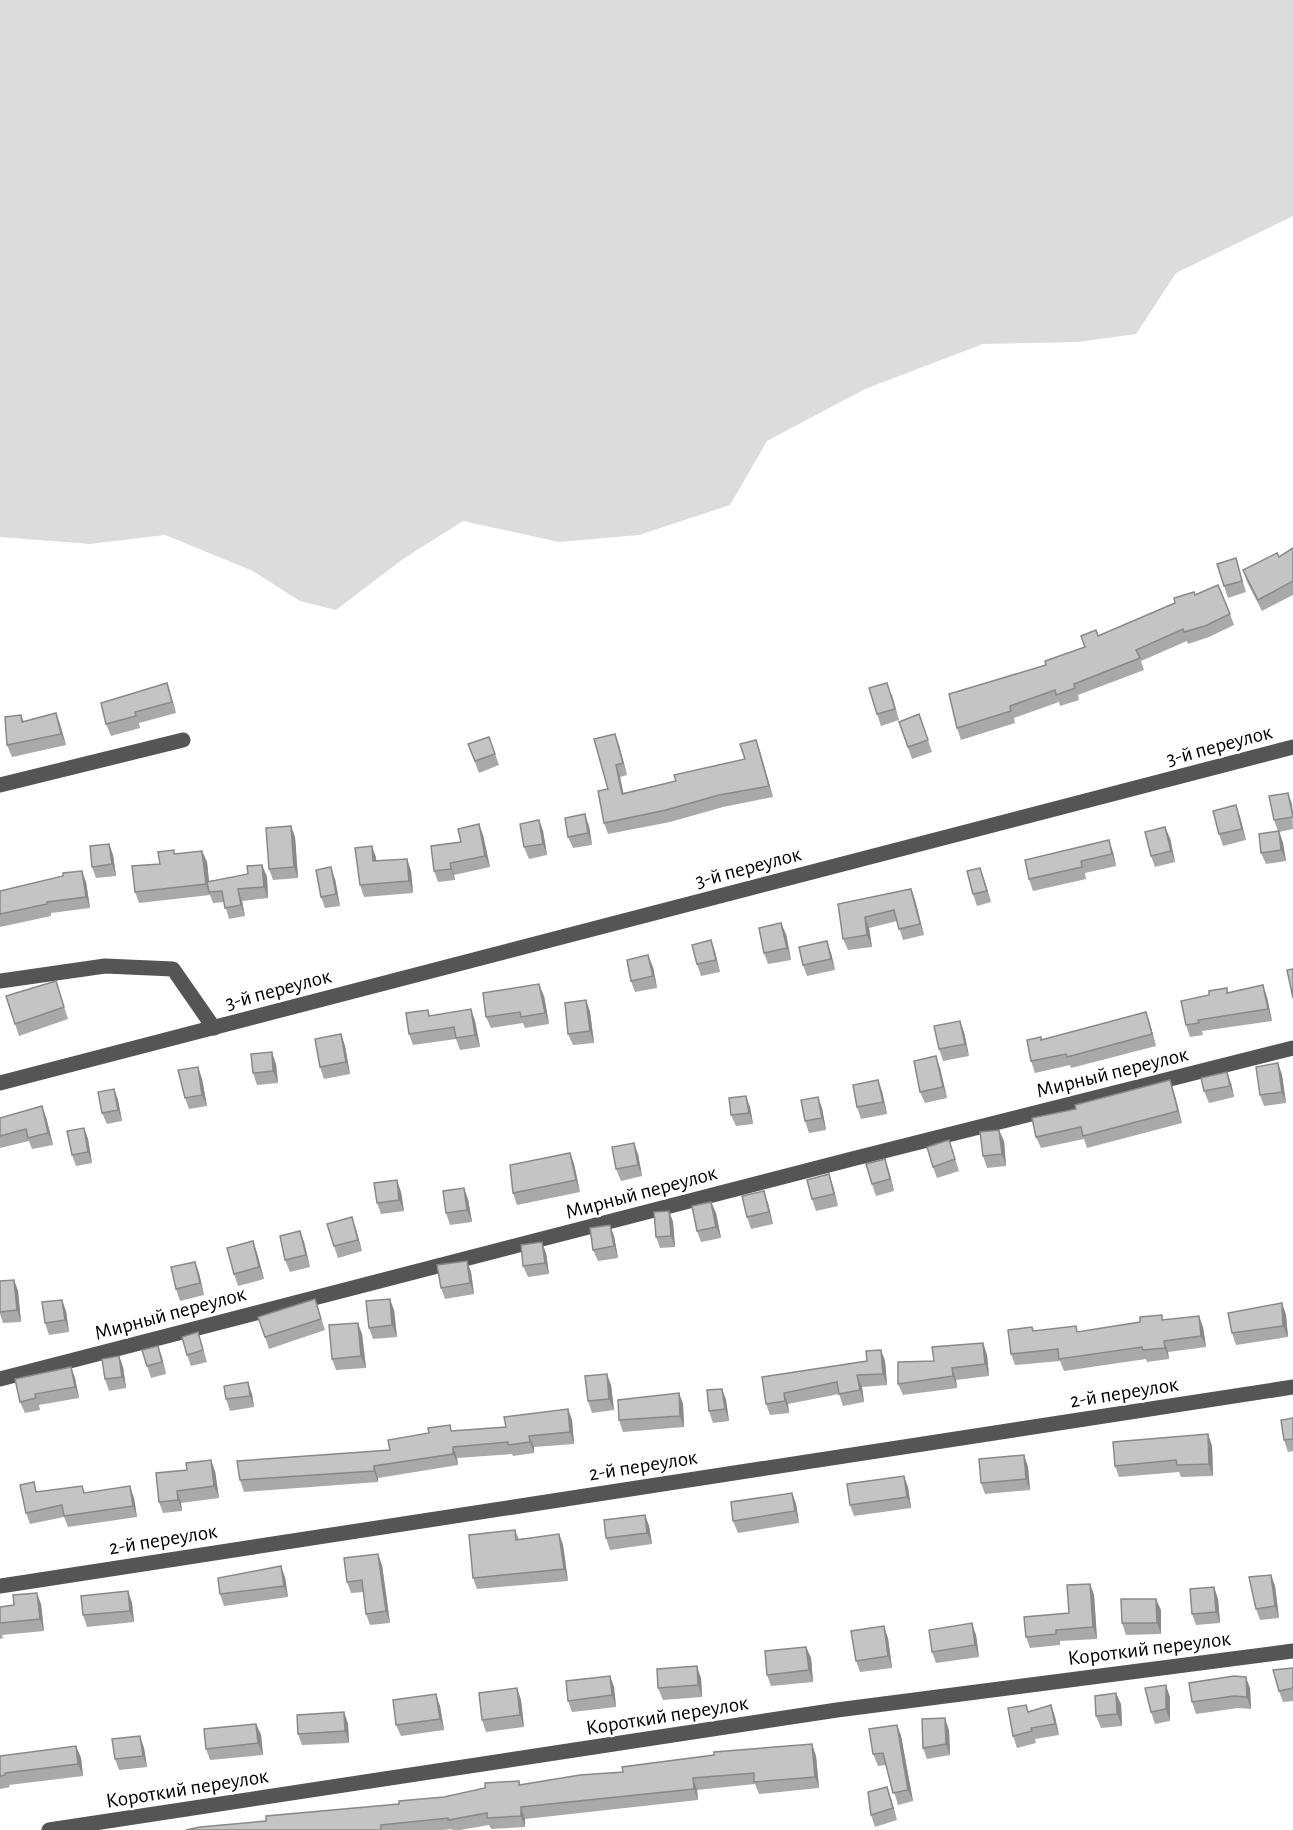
<svg xmlns="http://www.w3.org/2000/svg" width="1293" height="1830" viewBox="0 0 1293 1830" font-family="'Alegreya Sans',sans-serif">
<rect width="100%" height="100%" fill="#fff"/>
<polygon fill="#dcdcdc" points="0,0 1293,0 1293,216 1176,273 1136,334 1078,342 983,344 865,389 767,441 730,505 639,535 559,542 463,521 403,559 336,610 300,601 253,571 165,535 90,544 0,537"/>
<g fill="none" stroke-linecap="round" stroke-linejoin="round">
<g stroke="#555" stroke-width="15">
<polyline points="0,785 183,740"/>
<polyline points="0,981 105,966 173,969 214,1028"/>
<polyline points="0,1083 1293,747"/>
<polyline points="0,1379 852,1159 1293,1048"/>
<polyline points="0,1586 1293,1387"/>
<polyline points="49,1830 837,1710 1293,1651"/>
</g>
</g>
<g fill="#a9a9a9">
<polygon points="1293,548 1293,595 1262,611 1247,582 1243,570 1279,557"/>
<polygon points="1236,558 1246,592 1228,598 1224,586"/>
<polygon points="1196,595 1230,614 1234,625 1209,637 1188,644 1187,641 1141,661 1144,670 1078,695 1079,700 1060,706 1059,702 1014,718 1015,723 961,740 957,728 1046,665 1085,647 1098,636"/>
<polygon points="167,683 176,713 139,723 140,728 111,736 106,724"/>
<polygon points="892,694 899,720 881,726 877,714"/>
<polygon points="56,713 66,745 12,757 7,745 21,715 24,722"/>
<polygon points="919,714 932,752 912,759 899,722"/>
<polygon points="489,737 499,765 479,773 468,744"/>
<polygon points="756,740 773,797 723,807 670,822 608,834 604,823 608,789 619,745 627,775 620,777 623,793 676,781 745,759"/>
<polygon points="1292,804 1293,829 1279,832 1283,843 1286,861 1266,864 1261,853 1278,831 1274,820"/>
<polygon points="1236,805 1240,817 1246,840 1223,846 1219,834"/>
<polygon points="539,820 543,831 547,855 529,859 524,847"/>
<polygon points="291,826 295,837 298,878 273,880 269,869"/>
<polygon points="589,826 592,845 573,848 568,837"/>
<polygon points="483,835 490,867 454,875 455,880 438,882 434,871 461,842"/>
<polygon points="1170,838 1175,862 1155,867 1151,856"/>
<polygon points="109,844 113,855 116,876 96,878 92,867"/>
<polygon points="202,851 207,862 209,881 248,874 262,865 267,877 268,898 242,901 245,916 229,919 224,902 213,903 210,895 139,903 135,892 160,864 175,854"/>
<polygon points="1113,852 1116,866 1085,873 1086,879 1033,891 1029,879 1025,860"/>
<polygon points="376,857 376,861 407,859 411,871 413,893 364,897 360,885"/>
<polygon points="335,879 340,906 325,908 321,897"/>
<polygon points="984,879 991,902 977,906 973,894"/>
<polygon points="86,882 90,908 51,913 51,916 0,927 0,891"/>
<polygon points="911,889 915,900 924,935 903,940 897,921 869,928 872,947 848,950 843,939 838,904"/>
<polygon points="786,934 791,960 768,964 764,953"/>
<polygon points="711,940 715,952 720,972 701,976 697,964"/>
<polygon points="831,953 835,970 807,976 803,965"/>
<polygon points="653,967 657,988 635,992 631,981"/>
<polygon points="56,981 68,1019 19,1036 6,996"/>
<polygon points="1227,988 1228,993 1267,997 1272,1021 1202,1031 1203,1035 1190,1037 1186,1025 1209,995"/>
<polygon points="544,996 549,1024 525,1028 523,1023 491,1028 486,1017"/>
<polygon points="586,1000 590,1012 594,1043 573,1045 568,1034"/>
<polygon points="471,1009 475,1021 480,1047 460,1050 456,1039 413,1045 409,1034 430,1016"/>
<polygon points="1146,1012 1150,1024 1156,1046 1071,1068 1070,1065 1035,1073 1031,1061 1042,1040"/>
<polygon points="964,1032 969,1056 943,1061 939,1049"/>
<polygon points="341,1034 345,1046 350,1074 324,1079 320,1067"/>
<polygon points="1278,1063 1282,1075 1286,1103 1264,1106 1260,1095"/>
<polygon points="276,1064 278,1083 257,1085 253,1073"/>
<polygon points="198,1067 202,1079 207,1106 189,1109 185,1098"/>
<polygon points="940,1068 947,1098 925,1103 920,1092"/>
<polygon points="1170,1080 1174,1092 1182,1123 1087,1148 1084,1139 1041,1148 1036,1137 1076,1109"/>
<polygon points="1231,1083 1234,1097 1209,1103 1204,1091"/>
<polygon points="114,1089 118,1100 122,1121 107,1124 102,1113"/>
<polygon points="882,1091 887,1114 861,1119 857,1107"/>
<polygon points="750,1107 753,1124 736,1126 731,1115"/>
<polygon points="822,1108 826,1130 809,1133 805,1121"/>
<polygon points="46,1117 53,1145 32,1149 29,1141 0,1148 0,1118"/>
<polygon points="84,1128 88,1139 92,1163 76,1166 72,1155"/>
<polygon points="949,1140 959,1171 937,1178 933,1167"/>
<polygon points="1004,1141 1006,1166 987,1168 983,1156"/>
<polygon points="570,1153 574,1164 580,1192 517,1205 513,1193"/>
<polygon points="638,1154 642,1176 621,1181 616,1169"/>
<polygon points="889,1171 894,1191 876,1196 872,1184"/>
<polygon points="833,1186 838,1206 816,1211 812,1199"/>
<polygon points="401,1192 404,1211 381,1214 377,1203"/>
<polygon points="468,1199 472,1222 450,1225 446,1213"/>
<polygon points="711,1202 716,1213 721,1238 701,1242 697,1231"/>
<polygon points="768,1203 773,1224 751,1229 747,1217"/>
<polygon points="669,1211 673,1222 675,1247 660,1248 656,1237"/>
<polygon points="356,1229 362,1251 338,1258 334,1246"/>
<polygon points="300,1231 304,1242 310,1267 290,1272 285,1260"/>
<polygon points="614,1236 618,1258 598,1261 593,1250"/>
<polygon points="253,1241 257,1253 264,1279 238,1286 234,1274"/>
<polygon points="546,1253 549,1274 528,1277 523,1266"/>
<polygon points="467,1261 471,1272 474,1294 445,1299 441,1288"/>
<polygon points="195,1262 199,1273 204,1295 180,1301 176,1289"/>
<polygon points="14,1280 18,1291 21,1322 3,1323 0,1314 0,1281"/>
<polygon points="315,1299 325,1330 269,1349 265,1337"/>
<polygon points="1282,1303 1286,1315 1288,1337 1236,1345 1232,1333"/>
<polygon points="394,1310 397,1337 373,1339 369,1328"/>
<polygon points="66,1311 69,1332 49,1335 45,1323"/>
<polygon points="1164,1320 1203,1327 1206,1347 1168,1352 1169,1359 1147,1362 1146,1359 1064,1371 1060,1361 1015,1365 1011,1354 1034,1331 1078,1332"/>
<polygon points="362,1334 366,1368 336,1370 332,1359"/>
<polygon points="983,1343 987,1355 989,1376 956,1380 957,1388 903,1395 898,1384 934,1361"/>
<polygon points="202,1344 207,1362 191,1366 187,1355"/>
<polygon points="158,1346 166,1374 151,1378 147,1366"/>
<polygon points="881,1350 885,1361 887,1385 862,1387 864,1402 843,1406 839,1394 788,1404 789,1413 770,1415 766,1404 762,1377 867,1361"/>
<polygon points="119,1356 123,1367 126,1388 109,1391 105,1379"/>
<polygon points="71,1367 75,1378 79,1398 39,1405 40,1410 25,1413 20,1402"/>
<polygon points="611,1385 614,1410 592,1413 588,1401"/>
<polygon points="722,1389 726,1400 729,1421 713,1423 709,1411"/>
<polygon points="679,1393 683,1404 684,1427 623,1432 619,1420"/>
<polygon points="252,1394 254,1407 230,1411 226,1399"/>
<polygon points="568,1409 572,1420 574,1444 534,1447 534,1453 513,1456 512,1454 457,1458 458,1465 378,1478 378,1482 244,1492 240,1480 390,1450 452,1431 506,1427"/>
<polygon points="1293,1418 1293,1451 1288,1452 1284,1440"/>
<polygon points="1208,1434 1212,1446 1213,1476 1181,1477 1179,1472 1119,1477 1115,1466"/>
<polygon points="1024,1455 1028,1467 1030,1490 985,1494 981,1483"/>
<polygon points="215,1471 219,1498 181,1503 182,1511 163,1513 159,1502"/>
<polygon points="82,1486 85,1493 134,1498 137,1517 68,1527 64,1517 30,1524 26,1513 38,1492"/>
<polygon points="908,1487 911,1508 854,1516 850,1505"/>
<polygon points="792,1493 796,1504 799,1523 738,1533 733,1521"/>
<polygon points="645,1515 649,1526 652,1544 610,1550 606,1538"/>
<polygon points="515,1530 519,1539 559,1534 563,1545 568,1581 477,1589 473,1578"/>
<polygon points="382,1565 390,1623 370,1625 366,1614 364,1592 351,1593 347,1582"/>
<polygon points="1271,1575 1275,1586 1279,1618 1260,1620 1256,1609"/>
<polygon points="285,1577 288,1597 224,1606 220,1594"/>
<polygon points="1090,1584 1094,1595 1097,1639 1060,1641 1060,1645 1030,1648 1026,1637 1069,1613"/>
<polygon points="1214,1587 1218,1599 1220,1623 1196,1625 1192,1614"/>
<polygon points="128,1591 132,1603 134,1622 87,1627 83,1615"/>
<polygon points="41,1604 44,1631 2,1635 3,1638 0,1639 0,1607"/>
<polygon points="1161,1610 1161,1634 1126,1635 1122,1623"/>
<polygon points="976,1635 979,1657 936,1663 932,1652"/>
<polygon points="888,1638 892,1668 860,1672 856,1661"/>
<polygon points="806,1647 811,1658 813,1682 771,1686 767,1675"/>
<polygon points="1293,1668 1293,1701 1283,1702 1279,1691"/>
<polygon points="610,1676 614,1687 616,1707 572,1712 568,1701"/>
<polygon points="701,1678 702,1697 663,1700 658,1688"/>
<polygon points="517,1688 521,1700 524,1727 486,1732 482,1720"/>
<polygon points="1250,1688 1251,1709 1238,1708 1196,1714 1192,1702"/>
<polygon points="1170,1697 1170,1721 1155,1724 1151,1712"/>
<polygon points="1121,1704 1122,1726 1101,1728 1096,1716"/>
<polygon points="1051,1705 1055,1717 1059,1735 1035,1739 1036,1743 1017,1748 1013,1736 1029,1712"/>
<polygon points="440,1706 444,1730 401,1736 396,1725"/>
<polygon points="344,1712 348,1724 349,1743 302,1745 298,1734"/>
<polygon points="256,1724 261,1735 263,1755 210,1760 206,1749"/>
<polygon points="897,1725 901,1736 913,1801 898,1805 886,1765 878,1766 873,1754"/>
<polygon points="949,1730 950,1755 927,1759 923,1748"/>
<polygon points="76,1746 81,1758 83,1776 9,1785 10,1787 0,1789 0,1756"/>
<polygon points="144,1748 147,1767 119,1770 115,1759"/>
<polygon points="816,1756 819,1788 759,1794 755,1784 697,1790 698,1800 525,1819 525,1827 491,1829 489,1825 460,1830 452,1830 452,1829 443,1830 186,1830 266,1821 399,1804 444,1797 519,1781 520,1785 623,1772"/>
<polygon points="891,1799 897,1820 875,1827 871,1815"/>
</g>
<g fill="#898989">
<polygon points="167,683 171,695 176,713 172,702"/>
<polygon points="56,713 60,724 66,745 61,734"/>
<polygon points="615,734 619,745 627,775 623,763"/>
<polygon points="756,740 760,751 773,797 769,786"/>
<polygon points="616,765 620,777 626,805 622,794"/>
<polygon points="1288,793 1292,804 1293,818"/>
<polygon points="1236,805 1240,817 1246,840 1242,829"/>
<polygon points="585,814 589,826 592,845 588,833"/>
<polygon points="539,820 543,831 547,855 543,844"/>
<polygon points="479,824 483,835 490,867 485,856"/>
<polygon points="291,826 295,837 298,878 294,867"/>
<polygon points="1165,827 1170,838 1175,862 1171,851"/>
<polygon points="1279,831 1283,843 1286,861 1281,850"/>
<polygon points="1109,840 1113,852 1116,866 1112,854"/>
<polygon points="109,844 113,855 116,876 112,864"/>
<polygon points="372,846 376,857 378,873 373,861"/>
<polygon points="202,851 207,862 210,892 209,892 206,884"/>
<polygon points="407,859 411,871 413,893 409,881"/>
<polygon points="450,863 454,875 455,880 451,869"/>
<polygon points="262,865 267,877 268,898 264,887"/>
<polygon points="331,867 335,879 340,906 336,894"/>
<polygon points="980,868 984,879 991,902 987,891"/>
<polygon points="82,871 86,882 90,908 86,897"/>
<polygon points="238,889 242,901 245,916 241,905"/>
<polygon points="911,889 915,900 924,935 920,924"/>
<polygon points="865,917 869,928 872,947 867,935"/>
<polygon points="781,923 786,934 791,960 787,948"/>
<polygon points="711,940 715,952 720,972 716,960"/>
<polygon points="827,941 831,953 835,970 831,959"/>
<polygon points="648,955 653,967 657,988 653,976"/>
<polygon points="539,984 544,996 549,1024 545,1013"/>
<polygon points="1263,985 1267,997 1272,1021 1268,1009"/>
<polygon points="586,1000 590,1012 594,1043 590,1031"/>
<polygon points="471,1009 475,1021 480,1047 475,1035"/>
<polygon points="1146,1012 1150,1024 1156,1046 1152,1034"/>
<polygon points="960,1021 964,1032 969,1056 965,1044"/>
<polygon points="341,1034 345,1046 350,1074 346,1062"/>
<polygon points="272,1052 276,1064 278,1083 273,1071"/>
<polygon points="936,1056 940,1068 947,1098 943,1087"/>
<polygon points="1278,1063 1282,1075 1286,1103 1282,1092"/>
<polygon points="198,1067 202,1079 207,1106 202,1095"/>
<polygon points="1227,1072 1231,1083 1234,1097 1230,1086"/>
<polygon points="878,1080 882,1091 887,1114 883,1102"/>
<polygon points="1170,1080 1174,1092 1182,1123 1178,1111"/>
<polygon points="114,1089 118,1100 122,1121 118,1110"/>
<polygon points="746,1096 750,1107 753,1124 749,1113"/>
<polygon points="818,1097 822,1108 826,1130 822,1118"/>
<polygon points="42,1106 46,1117 53,1145 48,1133"/>
<polygon points="84,1128 88,1139 92,1163 88,1152"/>
<polygon points="999,1130 1004,1141 1006,1166 1002,1154"/>
<polygon points="634,1143 638,1154 642,1176 638,1165"/>
<polygon points="570,1153 574,1164 580,1192 576,1180"/>
<polygon points="885,1159 889,1171 894,1191 890,1179"/>
<polygon points="829,1174 833,1186 838,1206 834,1194"/>
<polygon points="397,1180 401,1192 404,1211 399,1200"/>
<polygon points="464,1188 468,1199 472,1222 467,1210"/>
<polygon points="764,1191 768,1203 773,1224 769,1212"/>
<polygon points="711,1202 716,1213 721,1238 716,1227"/>
<polygon points="669,1211 673,1222 675,1247 671,1236"/>
<polygon points="352,1217 356,1229 362,1251 358,1240"/>
<polygon points="610,1225 614,1236 618,1258 614,1246"/>
<polygon points="300,1231 304,1242 310,1267 306,1255"/>
<polygon points="253,1241 257,1253 264,1279 259,1267"/>
<polygon points="542,1242 546,1253 549,1274 545,1263"/>
<polygon points="467,1261 471,1272 474,1294 470,1283"/>
<polygon points="195,1262 199,1273 204,1295 200,1283"/>
<polygon points="14,1280 18,1291 21,1322 17,1310"/>
<polygon points="390,1299 394,1310 397,1337 392,1325"/>
<polygon points="62,1300 66,1311 69,1332 65,1320"/>
<polygon points="1282,1303 1286,1315 1288,1337 1283,1326"/>
<polygon points="1199,1316 1203,1327 1206,1347 1201,1336"/>
<polygon points="358,1323 362,1334 366,1368 361,1356"/>
<polygon points="1164,1341 1168,1352 1169,1359 1165,1348"/>
<polygon points="983,1343 987,1355 989,1376 985,1364"/>
<polygon points="158,1346 162,1357 166,1374 162,1362"/>
<polygon points="881,1350 885,1361 887,1385 883,1374"/>
<polygon points="119,1356 123,1367 126,1388 122,1377"/>
<polygon points="71,1367 75,1378 79,1398 75,1387"/>
<polygon points="952,1368 956,1380 957,1388 953,1376"/>
<polygon points="607,1374 611,1385 614,1410 609,1399"/>
<polygon points="857,1375 862,1387 864,1402 860,1390"/>
<polygon points="248,1382 252,1394 254,1407 250,1396"/>
<polygon points="722,1389 726,1400 729,1421 725,1409"/>
<polygon points="679,1393 683,1404 684,1427 680,1416"/>
<polygon points="784,1393 788,1404 789,1413 785,1401"/>
<polygon points="568,1409 572,1420 574,1444 570,1432"/>
<polygon points="1208,1434 1212,1446 1213,1476 1209,1464"/>
<polygon points="529,1436 534,1447 534,1453 530,1442"/>
<polygon points="453,1447 457,1458 458,1465 453,1454"/>
<polygon points="1024,1455 1028,1467 1030,1490 1026,1479"/>
<polygon points="211,1460 215,1471 219,1498 214,1486"/>
<polygon points="374,1466 378,1478 378,1482 374,1471"/>
<polygon points="904,1476 908,1487 911,1508 907,1497"/>
<polygon points="130,1486 134,1498 137,1517 133,1506"/>
<polygon points="177,1491 181,1503 182,1511 178,1500"/>
<polygon points="792,1493 796,1504 799,1523 795,1511"/>
<polygon points="645,1515 649,1526 652,1544 647,1533"/>
<polygon points="559,1534 563,1545 568,1581 564,1569"/>
<polygon points="378,1554 382,1565 390,1623 386,1611"/>
<polygon points="281,1566 285,1577 288,1597 284,1586"/>
<polygon points="1271,1575 1275,1586 1279,1618 1275,1606"/>
<polygon points="1090,1584 1094,1595 1097,1639 1093,1627"/>
<polygon points="1214,1587 1218,1599 1220,1623 1216,1612"/>
<polygon points="128,1591 132,1603 134,1622 130,1611"/>
<polygon points="37,1593 41,1604 44,1631 40,1619"/>
<polygon points="1156,1599 1161,1610 1161,1634 1157,1623"/>
<polygon points="972,1623 976,1635 979,1657 975,1645"/>
<polygon points="884,1626 888,1638 892,1668 888,1656"/>
<polygon points="806,1647 811,1658 813,1682 809,1670"/>
<polygon points="697,1666 701,1678 702,1697 698,1685"/>
<polygon points="610,1676 614,1687 616,1707 612,1695"/>
<polygon points="1246,1677 1250,1688 1251,1709 1247,1697"/>
<polygon points="1166,1685 1170,1697 1170,1721 1166,1709"/>
<polygon points="517,1688 521,1700 524,1727 520,1715"/>
<polygon points="1116,1693 1121,1704 1122,1726 1117,1714"/>
<polygon points="436,1694 440,1706 444,1730 440,1719"/>
<polygon points="1051,1705 1055,1717 1059,1735 1055,1724"/>
<polygon points="344,1712 348,1724 349,1743 345,1731"/>
<polygon points="945,1718 949,1730 950,1755 946,1744"/>
<polygon points="256,1724 261,1735 263,1755 258,1743"/>
<polygon points="897,1725 901,1736 913,1801 908,1790"/>
<polygon points="140,1736 144,1748 147,1767 143,1756"/>
<polygon points="812,1744 816,1756 819,1788 815,1777"/>
<polygon points="76,1746 81,1758 83,1776 78,1764"/>
<polygon points="693,1778 697,1790 698,1800 694,1789"/>
<polygon points="887,1787 891,1799 897,1820 893,1808"/>
<polygon points="521,1807 525,1819 525,1827 521,1816"/>
</g>
<g fill="#c4c4c4" stroke="#898989" stroke-width="1.5">
<polygon points="1293,548 1293,581 1258,600 1243,570 1277,553 1279,557"/>
<polygon points="1236,558 1242,581 1224,586 1217,564"/>
<polygon points="1218,585 1230,614 1205,626 1184,632 1183,629 1136,650 1140,658 1074,684 1075,688 1056,695 1055,690 1010,706 1011,711 957,728 949,694 1046,665 1045,661 1085,647 1081,636 1096,630 1098,636 1175,603 1174,598 1194,592 1195,595"/>
<polygon points="167,683 172,702 135,712 136,716 106,724 101,703"/>
<polygon points="887,683 895,709 877,714 869,688"/>
<polygon points="56,713 61,734 7,745 5,717 21,715 22,722"/>
<polygon points="919,714 928,740 908,747 899,722"/>
<polygon points="615,734 623,763 616,765 622,794 676,781 674,775 745,759 740,744 756,740 769,786 719,795 666,810 604,823 598,791 608,789 594,739"/>
<polygon points="489,737 495,754 475,761 468,744"/>
<polygon points="1288,793 1293,817 1274,820 1269,796"/>
<polygon points="1236,805 1242,829 1219,834 1213,811"/>
<polygon points="585,814 588,833 568,837 565,818"/>
<polygon points="539,820 543,844 524,847 520,824"/>
<polygon points="479,824 485,856 450,863 451,869 434,871 431,846 461,842 458,829"/>
<polygon points="291,826 294,867 269,869 266,828"/>
<polygon points="1165,827 1171,851 1151,856 1145,832"/>
<polygon points="1279,831 1281,850 1261,853 1259,834"/>
<polygon points="1109,840 1112,854 1081,861 1082,867 1029,879 1025,860"/>
<polygon points="109,844 112,864 92,867 90,846"/>
<polygon points="372,846 373,861 407,859 409,881 360,885 355,848"/>
<polygon points="174,850 174,854 202,851 206,884 135,892 132,866 160,864 158,852"/>
<polygon points="262,865 264,887 238,889 241,905 225,908 222,891 209,892 207,882 248,874 247,866"/>
<polygon points="331,867 336,894 321,897 316,870"/>
<polygon points="980,868 987,891 973,894 967,871"/>
<polygon points="82,871 86,897 47,902 47,904 0,914 0,891 63,876 63,873"/>
<polygon points="911,889 920,924 899,929 894,910 865,917 867,935 843,939 838,904"/>
<polygon points="781,923 787,948 764,953 759,928"/>
<polygon points="711,940 716,960 697,964 692,945"/>
<polygon points="827,941 831,959 803,965 799,947"/>
<polygon points="648,955 653,976 631,981 627,960"/>
<polygon points="1293,969 1293,998 1287,970"/>
<polygon points="56,981 64,1007 15,1024 6,996"/>
<polygon points="539,984 545,1013 521,1017 520,1012 486,1017 483,993"/>
<polygon points="1263,985 1268,1009 1198,1020 1199,1023 1186,1025 1181,1001 1209,995 1209,991 1227,988 1227,993"/>
<polygon points="586,1000 590,1031 568,1034 565,1003"/>
<polygon points="471,1009 475,1035 456,1038 454,1027 409,1034 406,1013 428,1010 429,1016"/>
<polygon points="1146,1012 1152,1034 1067,1057 1066,1054 1031,1061 1027,1040 1041,1037 1041,1040"/>
<polygon points="960,1021 965,1044 939,1049 934,1026"/>
<polygon points="341,1034 346,1062 320,1067 315,1039"/>
<polygon points="272,1052 273,1071 253,1073 251,1054"/>
<polygon points="936,1056 943,1087 920,1092 914,1061"/>
<polygon points="1278,1063 1282,1092 1260,1095 1256,1067"/>
<polygon points="198,1067 202,1095 185,1098 178,1070"/>
<polygon points="1227,1072 1230,1086 1204,1091 1201,1078"/>
<polygon points="878,1080 883,1102 857,1107 853,1085"/>
<polygon points="1170,1080 1178,1111 1083,1136 1081,1127 1036,1137 1032,1118 1076,1109 1075,1105"/>
<polygon points="114,1089 118,1110 102,1113 98,1092"/>
<polygon points="746,1096 749,1113 731,1115 729,1098"/>
<polygon points="818,1097 822,1118 805,1121 801,1100"/>
<polygon points="42,1106 48,1133 28,1138 26,1129 0,1136 0,1118"/>
<polygon points="84,1128 88,1152 72,1155 67,1131"/>
<polygon points="999,1130 1002,1154 983,1156 980,1132"/>
<polygon points="949,1140 955,1159 933,1167 927,1147"/>
<polygon points="634,1143 638,1165 616,1169 612,1147"/>
<polygon points="570,1153 576,1180 513,1193 510,1165"/>
<polygon points="885,1159 890,1179 872,1184 866,1164"/>
<polygon points="829,1174 834,1194 812,1199 807,1180"/>
<polygon points="397,1180 399,1200 377,1203 374,1183"/>
<polygon points="464,1188 467,1210 446,1213 443,1191"/>
<polygon points="764,1191 769,1212 747,1217 742,1196"/>
<polygon points="711,1202 716,1227 697,1231 692,1206"/>
<polygon points="669,1211 671,1236 656,1237 654,1212"/>
<polygon points="352,1217 358,1240 334,1246 327,1224"/>
<polygon points="610,1225 614,1246 593,1250 590,1228"/>
<polygon points="300,1231 306,1255 285,1260 280,1236"/>
<polygon points="253,1241 259,1267 234,1274 227,1248"/>
<polygon points="542,1242 545,1263 523,1266 521,1245"/>
<polygon points="467,1261 470,1283 441,1288 437,1265"/>
<polygon points="195,1262 200,1283 176,1289 171,1267"/>
<polygon points="14,1280 17,1310 0,1312 0,1281"/>
<polygon points="315,1299 321,1319 265,1337 258,1317"/>
<polygon points="390,1299 392,1325 369,1328 366,1301"/>
<polygon points="62,1300 65,1320 45,1323 42,1302"/>
<polygon points="1282,1303 1283,1326 1232,1333 1228,1313"/>
<polygon points="1162,1315 1162,1320 1199,1316 1201,1336 1164,1341 1165,1348 1143,1350 1142,1347 1059,1359 1058,1349 1011,1354 1008,1330 1032,1327 1033,1331 1076,1326 1077,1332 1140,1322 1140,1317"/>
<polygon points="358,1323 361,1356 332,1359 329,1325"/>
<polygon points="198,1332 203,1350 187,1355 182,1337"/>
<polygon points="983,1343 985,1364 952,1368 953,1376 898,1384 898,1362 934,1361 932,1347"/>
<polygon points="158,1346 162,1362 147,1366 142,1350"/>
<polygon points="881,1350 883,1374 857,1375 860,1390 839,1394 837,1382 784,1393 785,1401 766,1404 762,1377 867,1361 866,1351"/>
<polygon points="119,1356 122,1377 105,1379 102,1359"/>
<polygon points="71,1367 75,1387 35,1394 36,1398 20,1402 15,1379"/>
<polygon points="607,1374 609,1399 588,1401 585,1376"/>
<polygon points="248,1382 250,1396 226,1399 224,1386"/>
<polygon points="722,1389 725,1409 709,1411 707,1390"/>
<polygon points="679,1393 680,1416 619,1420 618,1400"/>
<polygon points="568,1409 570,1432 529,1436 530,1442 508,1445 508,1442 453,1447 453,1454 374,1466 374,1471 240,1480 237,1461 390,1450 388,1440 429,1433 428,1428 450,1425 451,1431 506,1427 504,1417"/>
<polygon points="1293,1418 1293,1439 1284,1440 1281,1420"/>
<polygon points="1208,1434 1209,1464 1177,1465 1176,1460 1115,1466 1113,1442"/>
<polygon points="1024,1455 1026,1479 981,1483 979,1459"/>
<polygon points="211,1460 214,1486 177,1491 178,1500 159,1502 156,1473 187,1470 186,1463"/>
<polygon points="904,1476 907,1497 850,1505 847,1484"/>
<polygon points="34,1482 36,1492 82,1486 84,1493 130,1486 133,1506 64,1516 62,1505 26,1513 20,1485"/>
<polygon points="792,1493 795,1511 733,1521 731,1502"/>
<polygon points="645,1515 647,1533 606,1538 604,1520"/>
<polygon points="515,1530 516,1540 559,1534 564,1569 473,1578 469,1535"/>
<polygon points="378,1554 386,1611 366,1614 362,1580 347,1582 344,1558"/>
<polygon points="281,1566 284,1586 220,1594 218,1578"/>
<polygon points="1271,1575 1275,1606 1256,1609 1249,1577"/>
<polygon points="1090,1584 1093,1627 1056,1630 1056,1634 1026,1637 1024,1617 1069,1613 1067,1585"/>
<polygon points="1214,1587 1216,1612 1192,1614 1190,1589"/>
<polygon points="128,1591 130,1611 83,1615 81,1596"/>
<polygon points="37,1593 40,1619 0,1623 0,1607 14,1605 13,1595"/>
<polygon points="1121,1599 1156,1599 1157,1623 1122,1623"/>
<polygon points="972,1623 975,1645 932,1652 929,1630"/>
<polygon points="884,1626 888,1656 856,1661 851,1631"/>
<polygon points="806,1647 809,1670 767,1675 765,1651"/>
<polygon points="697,1666 698,1685 658,1688 657,1669"/>
<polygon points="1293,1668 1293,1688 1279,1691 1273,1670"/>
<polygon points="610,1676 612,1695 568,1701 566,1681"/>
<polygon points="1234,1676 1246,1677 1247,1697 1234,1696 1192,1702 1189,1683"/>
<polygon points="1166,1685 1166,1709 1151,1712 1145,1688"/>
<polygon points="517,1688 520,1715 482,1720 479,1693"/>
<polygon points="1116,1693 1117,1714 1096,1716 1095,1696"/>
<polygon points="436,1694 440,1719 396,1725 393,1700"/>
<polygon points="1026,1705 1028,1712 1051,1705 1055,1724 1031,1728 1032,1731 1013,1736 1008,1708"/>
<polygon points="344,1712 345,1731 298,1734 297,1715"/>
<polygon points="945,1718 946,1744 923,1748 922,1719"/>
<polygon points="256,1724 258,1743 206,1749 204,1729"/>
<polygon points="897,1725 908,1790 893,1793 883,1753 873,1754 869,1729"/>
<polygon points="140,1736 143,1756 115,1759 112,1739"/>
<polygon points="812,1744 815,1777 754,1782 754,1773 693,1778 694,1789 521,1807 521,1816 487,1818 487,1813 448,1820 448,1818 381,1825 381,1830 186,1830 200,1827 266,1821 266,1816 399,1804 399,1801 444,1797 485,1788 485,1783 519,1781 519,1785 580,1775 623,1772 622,1767 714,1755 714,1752"/>
<polygon points="76,1746 78,1764 5,1773 5,1775 0,1776 0,1756"/>
<polygon points="887,1787 893,1808 871,1815 868,1792"/>
</g>
<g text-anchor="middle" stroke-width="5" stroke-linejoin="round" paint-order="stroke">
<g font-size="21" fill="#000" stroke="#fff">
<text transform="translate(1219 745) rotate(-15)" y="7">3-й переулок</text>
<text transform="translate(748 867) rotate(-15)" y="7">3-й переулок</text>
<text transform="translate(278 989) rotate(-15)" y="7">3-й переулок</text>
<text transform="translate(1112 1072) rotate(-14)" y="7">Мирный переулок</text>
<text transform="translate(641 1192) rotate(-15)" y="7">Мирный переулок</text>
<text transform="translate(170 1313) rotate(-15)" y="7">Мирный переулок</text>
<text transform="translate(1124 1392) rotate(-9)" y="7">2-й переулок</text>
<text transform="translate(643 1465) rotate(-9)" y="7">2-й переулок</text>
<text transform="translate(163 1539) rotate(-9)" y="7">2-й переулок</text>
<text transform="translate(1149 1648) rotate(-7)" y="7">Короткий переулок</text>
<text transform="translate(667 1715) rotate(-9)" y="7">Короткий переулок</text>
<text transform="translate(187 1788) rotate(-9)" y="7">Короткий переулок</text>
</g>
</g>
</svg>
